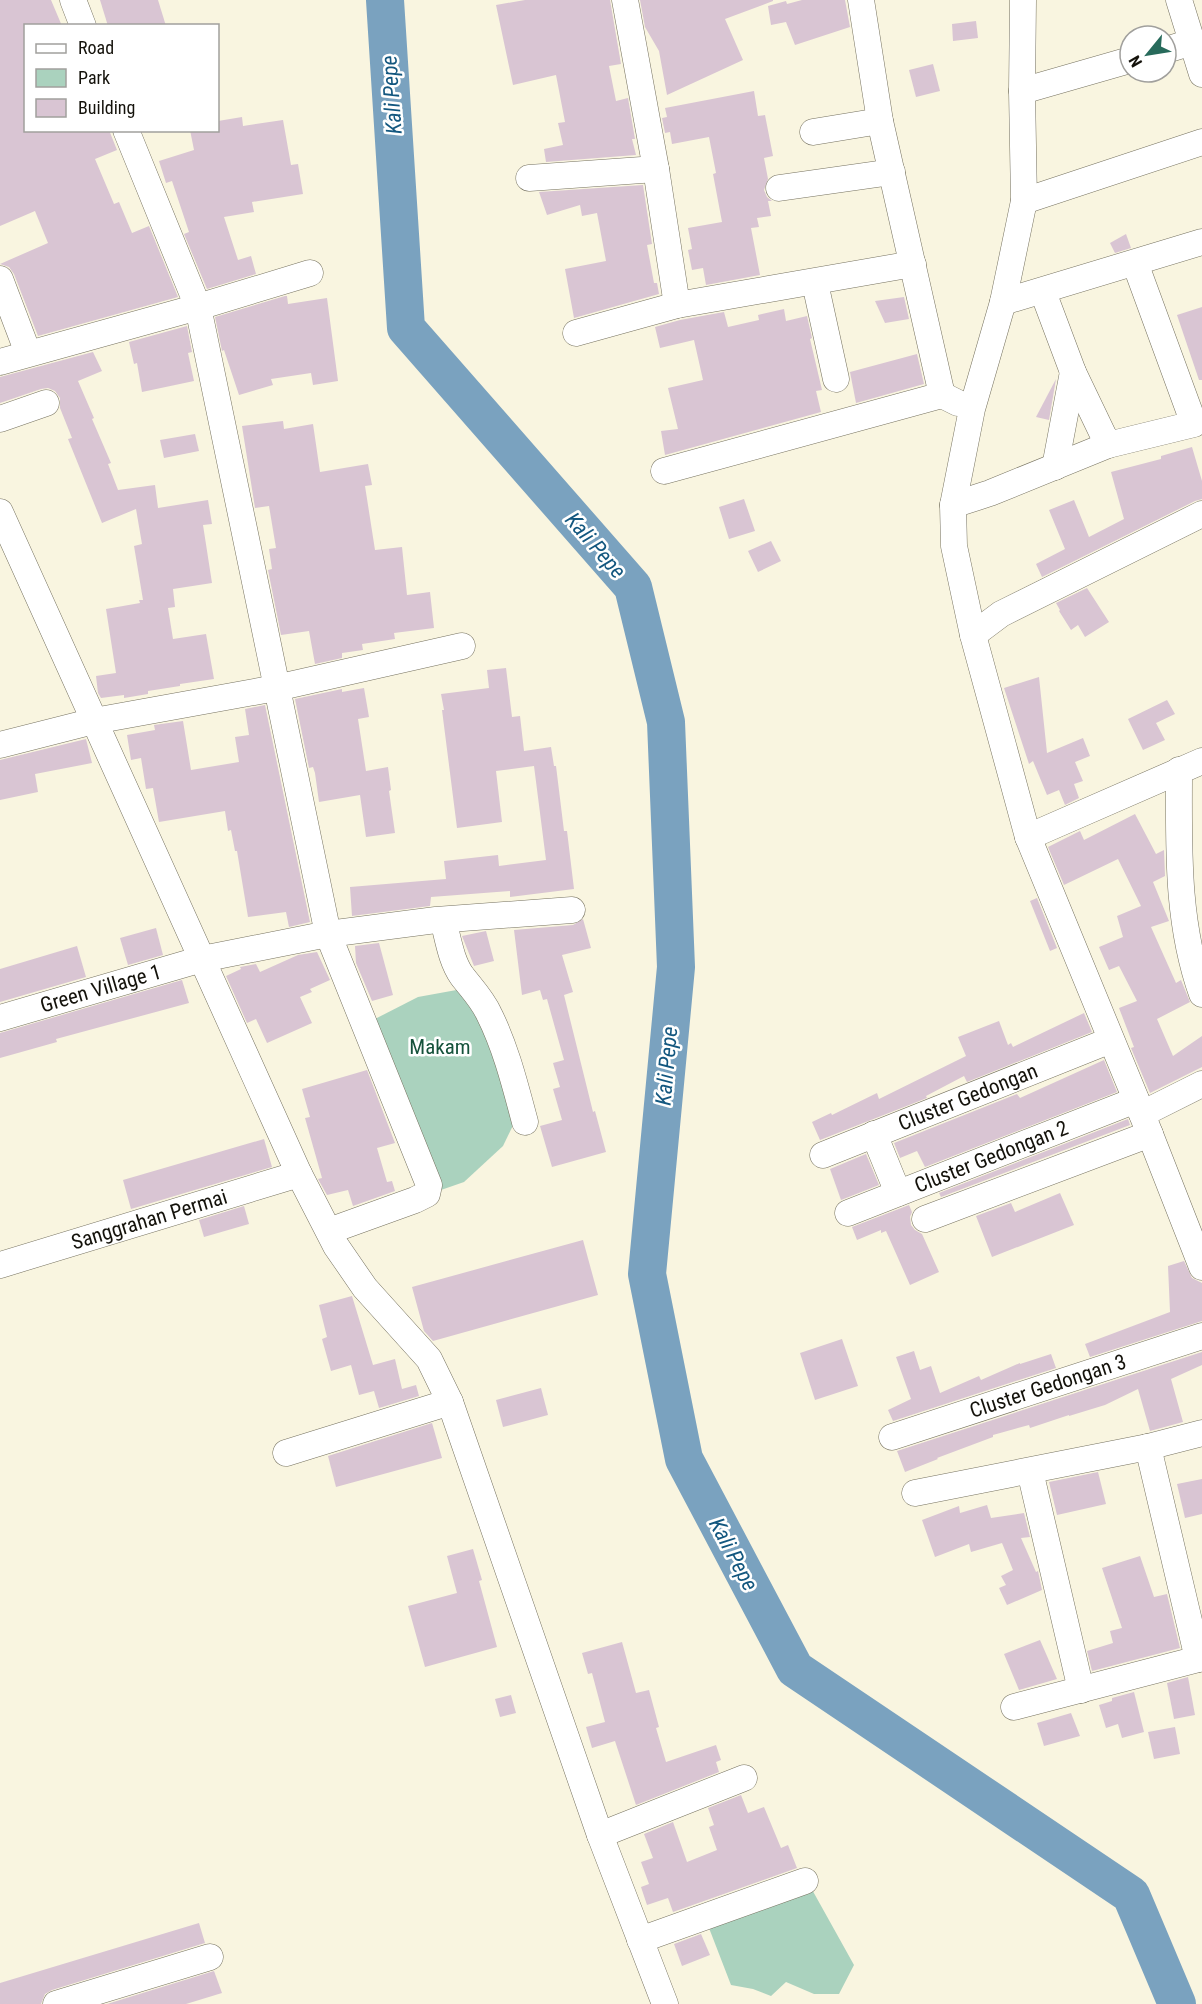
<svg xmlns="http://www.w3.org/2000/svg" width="1202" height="2004" viewBox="0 0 1202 2004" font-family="'Roboto Condensed',sans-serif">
<rect width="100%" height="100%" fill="#f9f5e0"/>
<g fill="#aad2be">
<polygon points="462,989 481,1010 517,1117 503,1146 464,1182 441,1190 373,1020 418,997"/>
<polygon points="810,1886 854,1965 839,1994 814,1994 786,1982 771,1996 753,1989 731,1985 709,1928"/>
</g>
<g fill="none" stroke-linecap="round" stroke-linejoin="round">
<polyline stroke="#7aa2bf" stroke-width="38" points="385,0 406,328 633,587 666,722 676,967 647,1274 684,1459 795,1669 1131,1895 1177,2004"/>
</g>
<g fill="#d9c5d3">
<polygon points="0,0 51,0 62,26 26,26 26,130 109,130 117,150 95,159 114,204 119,202 132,233 149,226 178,297 38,336 14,274 9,267 0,264 48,243 35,211 0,226"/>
<polygon points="100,0 158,0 166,26 108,26"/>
<polygon points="525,0 610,0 621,64 609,66 616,101 628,98 635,139 632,139 636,155 546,162 544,149 563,145 558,123 565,122 556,75 513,85 496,5"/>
<polygon points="640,0 773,0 773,1 725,19 743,60 667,95 659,51 645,27"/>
<polygon points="802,0 845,0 850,27 795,45 786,22 771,25 768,6 786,1 787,4"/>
<polygon points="976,21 978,38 953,41 952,24"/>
<polygon points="933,64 940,91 916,97 909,70"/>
<polygon points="754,91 758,116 765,115 773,156 764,158 768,179 764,190 767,197 772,201 768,201 771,216 757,218 759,227 751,228 760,275 706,285 703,268 692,270 688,250 692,249 688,228 722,222 713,174 716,173 709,137 672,144 670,132 665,133 662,118 667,117 665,108"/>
<polygon points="242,117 243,126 283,120 291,165 298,164 303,194 252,202 254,212 224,217 238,260 251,256 256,274 207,289 184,234 189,232 172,181 166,183 159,161 194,150 190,130 218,130 218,121"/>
<polygon points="643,185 652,244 647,245 654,283 657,283 659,294 574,318 565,269 606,261 597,213 582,216 580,205 547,215 539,192"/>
<polygon points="1126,234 1131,248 1115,253 1110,243"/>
<polygon points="285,296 287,296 288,304 327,298 338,381 313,385 311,373 271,379 273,385 239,395 224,350 222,351 215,317"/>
<polygon points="904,297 909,319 885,323 875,301"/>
<polygon points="1202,307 1202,380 1199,380 1177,315"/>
<polygon points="784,309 786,321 807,316 812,338 810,339 822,390 816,391 821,412 665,455 661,431 678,429 668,388 703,380 694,340 660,348 655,327 680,320 724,312 728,327 759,320 758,315"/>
<polygon points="187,326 192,352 188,353 194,381 142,392 137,363 134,364 129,342"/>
<polygon points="93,352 102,371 78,381 94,418 92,419 111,463 108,464 118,490 155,485 158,508 208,500 212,524 203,525 212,583 173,589 175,607 168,608 173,639 206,634 214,679 180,684 180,686 148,691 148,694 124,698 124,695 101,698 98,693 96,676 116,673 106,609 140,603 139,600 143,600 134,546 142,544 136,509 102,523 68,439 72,438 60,408 60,398 55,391 48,388 41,389 0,403 0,377"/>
<polygon points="917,354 924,384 856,403 850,372"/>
<polygon points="1056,379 1049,420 1036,417"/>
<polygon points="283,421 284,429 313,424 320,472 368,464 372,485 365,486 375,550 402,547 407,595 430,592 434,628 394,633 395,639 362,644 363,650 342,653 342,658 315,664 309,631 281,635 268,570 272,569 269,549 276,548 269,506 255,508 242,426"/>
<polygon points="195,434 199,451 164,458 160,440"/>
<polygon points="1192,447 1202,481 1202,499 1195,501 1042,577 1036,564 1065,549 1049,510 1074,500 1089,537 1124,519 1111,472 1161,459 1161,456"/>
<polygon points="744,499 755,531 729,539 719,507"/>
<polygon points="771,541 781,561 758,572 748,551"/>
<polygon points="1087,588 1109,622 1085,637 1078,625 1071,630 1059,611 1060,610 1056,603"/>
<polygon points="506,668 512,717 520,716 524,751 551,747 554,766 556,766 564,831 567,831 574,889 510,897 510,891 431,897 430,906 352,916 350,887 446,879 444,861 498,855 499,866 546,860 534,766 496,771 502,822 457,828 442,710 444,710 441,694 489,688 487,670"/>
<polygon points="1039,677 1047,753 1083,738 1090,756 1075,762 1083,781 1074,784 1079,798 1065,805 1059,790 1047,795 1033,761 1029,764 1004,688"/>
<polygon points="364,688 369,717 358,719 366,771 388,767 391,790 389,791 395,833 366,837 360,795 319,802 315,773 313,767 309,768 295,699 342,689 342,692"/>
<polygon points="1167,700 1175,714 1156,723 1165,740 1143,750 1128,719"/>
<polygon points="265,705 310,922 289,927 286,912 248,917 237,851 235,851 231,830 228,831 225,811 159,822 153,788 146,789 141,758 131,760 127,735 155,730 154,725 183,721 191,770 239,762 235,737 249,735 245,709"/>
<polygon points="86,739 92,763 35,774 38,792 0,800 0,760"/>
<polygon points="1135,814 1156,854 1164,850 1165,876 1153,882 1169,921 1151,927 1176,983 1181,980 1190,1002 1157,1019 1173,1056 1202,1036 1202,1067 1150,1093 1131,1048 1134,1047 1119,1008 1137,1001 1119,966 1109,970 1099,947 1123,937 1117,916 1141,906 1118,859 1064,885 1048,847 1080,831 1084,840"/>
<polygon points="1037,898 1057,948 1050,951 1030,901"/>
<polygon points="583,919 591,948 562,955 573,992 564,995 593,1112 595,1111 606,1152 552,1167 540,1126 562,1120 553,1089 560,1087 553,1063 564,1060 547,999 543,1000 540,990 522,995 514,930 573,925"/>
<polygon points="156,928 163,955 128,965 120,938"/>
<polygon points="486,931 494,961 474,966 462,936"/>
<polygon points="379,943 393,995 372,1001 356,963 355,946"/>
<polygon points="77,946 86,977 0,1002 0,969"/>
<polygon points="317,952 330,980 310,989 312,992 300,997 312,1023 267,1043 256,1019 247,1023 226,976 241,969 240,967 256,964 260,972 298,955"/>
<polygon points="182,980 189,1003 56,1039 57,1042 0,1058 0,1033"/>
<polygon points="1084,1013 1092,1032 967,1082 964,1076 926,1096 927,1098 820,1140 812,1122 831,1113 832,1115 877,1093 879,1099 966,1056 958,1037 999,1021 1008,1045 1011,1043 1013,1047"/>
<polygon points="1104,1060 1117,1092 925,1167 917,1151 900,1158 894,1143 1017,1094 1020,1098"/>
<polygon points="367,1070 395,1143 377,1148 387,1182 392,1181 395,1191 353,1206 348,1190 327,1195 318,1179 322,1178 305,1118 310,1117 302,1089"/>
<polygon points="1128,1119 1130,1125 941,1197 939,1193"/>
<polygon points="264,1139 272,1167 131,1209 123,1180"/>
<polygon points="866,1154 879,1185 841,1200 830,1169"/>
<polygon points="1060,1193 1074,1225 992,1257 976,1216 1011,1203 1015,1212"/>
<polygon points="909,1205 912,1212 910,1217 911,1225 915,1230 922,1234 939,1272 910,1285 886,1231 881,1233 881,1230 857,1240 852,1227"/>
<polygon points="244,1206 249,1224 204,1237 199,1220"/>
<polygon points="583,1240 598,1295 433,1341 424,1331 412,1287"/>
<polygon points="1184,1261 1192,1278 1202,1283 1202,1321 1090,1357 1085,1344 1170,1312 1168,1266"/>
<polygon points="352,1296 373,1365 395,1359 402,1389 416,1385 419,1396 379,1408 374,1391 359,1395 351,1365 331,1371 322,1339 327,1337 319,1305"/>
<polygon points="842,1339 858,1386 815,1400 800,1353"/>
<polygon points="914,1351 920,1370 931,1366 940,1393 979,1376 981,1380 1020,1363 1020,1364 1051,1354 1056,1368 893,1421 888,1410 911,1399 896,1357"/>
<polygon points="1202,1352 1202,1365 1171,1379 1183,1422 1150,1431 1138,1389 1105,1405 1069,1416 1069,1415 1030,1428 1029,1425 993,1435 993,1437 937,1458 938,1459 905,1472 897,1451"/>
<polygon points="541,1388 548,1415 503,1427 496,1400"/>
<polygon points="432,1423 442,1458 336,1487 328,1456"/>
<polygon points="1098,1472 1106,1504 1057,1515 1049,1482"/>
<polygon points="1202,1479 1202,1514 1185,1518 1177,1484"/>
<polygon points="987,1505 991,1518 1024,1513 1030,1537 1021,1538 1036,1572 1038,1571 1042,1590 1007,1605 999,1588 1006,1585 1001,1576 1013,1570 1002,1543 971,1552 969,1544 935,1557 922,1520 959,1506 960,1513"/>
<polygon points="473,1549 482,1580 479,1581 497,1647 425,1667 408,1606 457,1593 447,1556"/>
<polygon points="1140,1556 1154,1597 1167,1594 1180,1648 1092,1671 1087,1651 1113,1643 1110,1631 1122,1628 1102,1568"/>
<polygon points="1040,1640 1057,1679 1019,1690 1004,1654"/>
<polygon points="622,1642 636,1693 649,1690 659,1727 656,1728 666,1762 716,1745 721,1760 716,1762 719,1772 636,1805 615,1741 592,1748 586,1727 605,1722 592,1673 588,1674 582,1653"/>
<polygon points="1188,1677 1195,1715 1174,1719 1167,1683"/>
<polygon points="1134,1692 1144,1732 1122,1738 1118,1724 1106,1728 1099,1705 1112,1701 1112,1698"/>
<polygon points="511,1695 516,1713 500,1717 495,1699"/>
<polygon points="1071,1713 1080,1736 1044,1746 1037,1723"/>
<polygon points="1175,1727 1180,1754 1154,1759 1148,1732"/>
<polygon points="741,1795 748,1813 764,1807 781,1848 788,1845 797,1868 673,1912 668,1898 647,1905 641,1887 649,1884 641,1862 653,1858 644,1834 673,1822 687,1862 717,1850 709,1827 714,1825 708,1808"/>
<polygon points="199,1923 205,1943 52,1990 45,1994 41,2004 0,2004 0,1983"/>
<polygon points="701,1934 710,1955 682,1966 674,1944"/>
<polygon points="214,1971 222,1993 186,2004 107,2004"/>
</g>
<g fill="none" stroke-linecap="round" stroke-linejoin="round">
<defs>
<g id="minor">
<polyline points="73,0 83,26"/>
<polyline points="625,0 656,169 677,305"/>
<polyline points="861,0 880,121 942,395"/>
<polyline points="1023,0 1022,91 1024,201 1003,302 972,409 953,505 954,546 973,635 1028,837 1142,1114 1202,1267"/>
<polyline points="1179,0 1202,74"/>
<polyline points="1166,50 1192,42"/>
<polyline points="1022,91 1130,60"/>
<polyline points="126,130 198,307 328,934 429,1185 427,1194 415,1200 329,1231"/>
<polyline points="813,132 880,121"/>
<polyline points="529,178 656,169"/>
<polyline points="779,188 892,172"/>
<polyline points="1024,201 1202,142"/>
<polyline points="0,279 28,353"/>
<polyline points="815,283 836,379"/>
<polyline points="1043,292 1073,372 1108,445 1194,424 1135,263"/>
<polyline points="1003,302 1202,242"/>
<polyline points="576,333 677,305 913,264"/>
<polyline points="0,362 198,307 310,273"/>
<polyline points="0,419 46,403"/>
<polyline points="1055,467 1073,372"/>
<polyline points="664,471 942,395 958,403"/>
<polyline points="953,505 990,493 1108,445"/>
<polyline points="0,512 299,1174 336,1246 365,1288 429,1359 450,1402 600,1835 665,2004"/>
<polyline points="973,635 1001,614 1202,514"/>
<polyline points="0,745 94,721 276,688 462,646"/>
<path d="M 1179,770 C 1179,846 1176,921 1202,994"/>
<polyline points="1028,837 1202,761"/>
<path d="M 443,920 C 448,938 451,961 462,976 C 472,989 482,999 489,1014 C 506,1048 515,1085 525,1122"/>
<path id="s1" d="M 0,1018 L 202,959 L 328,934 L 436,920 L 572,910"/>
<polyline points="1142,1114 1202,1084"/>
<polyline points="874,1134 898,1193"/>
<path id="s2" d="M 823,1155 L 1111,1040"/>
<path id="s3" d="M 848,1213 L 1136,1100"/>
<polyline points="925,1219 1150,1134"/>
<path id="s4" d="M 0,1265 L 299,1174"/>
<path id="s5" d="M 892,1437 L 1202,1336"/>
<polyline points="1148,1447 1198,1659"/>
<polyline points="286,1453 450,1402"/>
<polyline points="1030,1471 1081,1690"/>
<polyline points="915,1493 1148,1447 1202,1433"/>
<polyline points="1014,1707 1202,1658"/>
<polyline points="600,1835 744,1778"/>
<polyline points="640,1940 805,1881"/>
<polyline points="56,2004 210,1957"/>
</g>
</defs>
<use href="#minor" stroke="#767260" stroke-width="27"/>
<use href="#minor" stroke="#fff" stroke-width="26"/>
</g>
<g text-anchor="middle" stroke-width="5" stroke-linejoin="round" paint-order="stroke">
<g font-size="21" fill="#14120b" stroke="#fff">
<text dy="7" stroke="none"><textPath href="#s1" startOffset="105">Green Village 1</textPath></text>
<text dy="7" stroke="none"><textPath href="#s2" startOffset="156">Cluster Gedongan</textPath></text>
<text dy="7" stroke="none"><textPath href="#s3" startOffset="154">Cluster Gedongan 2</textPath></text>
<text dy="7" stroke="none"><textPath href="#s4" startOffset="156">Sanggrahan Permai</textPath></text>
<text dy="7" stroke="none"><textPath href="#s5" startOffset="164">Cluster Gedongan 3</textPath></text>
</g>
<g font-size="21" fill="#15523b" stroke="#fff">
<text x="440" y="1054">Makam</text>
</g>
<g font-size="22" font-style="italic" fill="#13577f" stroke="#fff">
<text transform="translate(391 95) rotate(-94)" y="8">Kali Pepe</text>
<text transform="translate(596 545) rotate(49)" y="8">Kali Pepe</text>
<text transform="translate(666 1066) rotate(-85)" y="8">Kali Pepe</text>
<text transform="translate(734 1554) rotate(62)" y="8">Kali Pepe</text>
</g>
</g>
<rect x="24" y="24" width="195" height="108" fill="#ffffff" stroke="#a1a09d" stroke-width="1.5"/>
<rect x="36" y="44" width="30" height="9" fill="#ffffff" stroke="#a1a09d" stroke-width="1.5"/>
<text x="78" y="54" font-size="18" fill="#14120b">Road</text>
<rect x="36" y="69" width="30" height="18" fill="#aad2be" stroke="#a1a09d" stroke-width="1.5"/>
<text x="78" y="84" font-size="18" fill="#14120b">Park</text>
<rect x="36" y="99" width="30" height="18" fill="#d9c5d3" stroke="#a1a09d" stroke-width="1.5"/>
<text x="78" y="114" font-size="18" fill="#14120b">Building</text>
<g transform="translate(1148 54) rotate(240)"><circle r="28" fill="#ffffff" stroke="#a1a09d" stroke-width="1.5"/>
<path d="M0-4.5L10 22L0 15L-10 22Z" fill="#276a5b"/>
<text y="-9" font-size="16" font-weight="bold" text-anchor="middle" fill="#14120b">N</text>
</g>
</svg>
